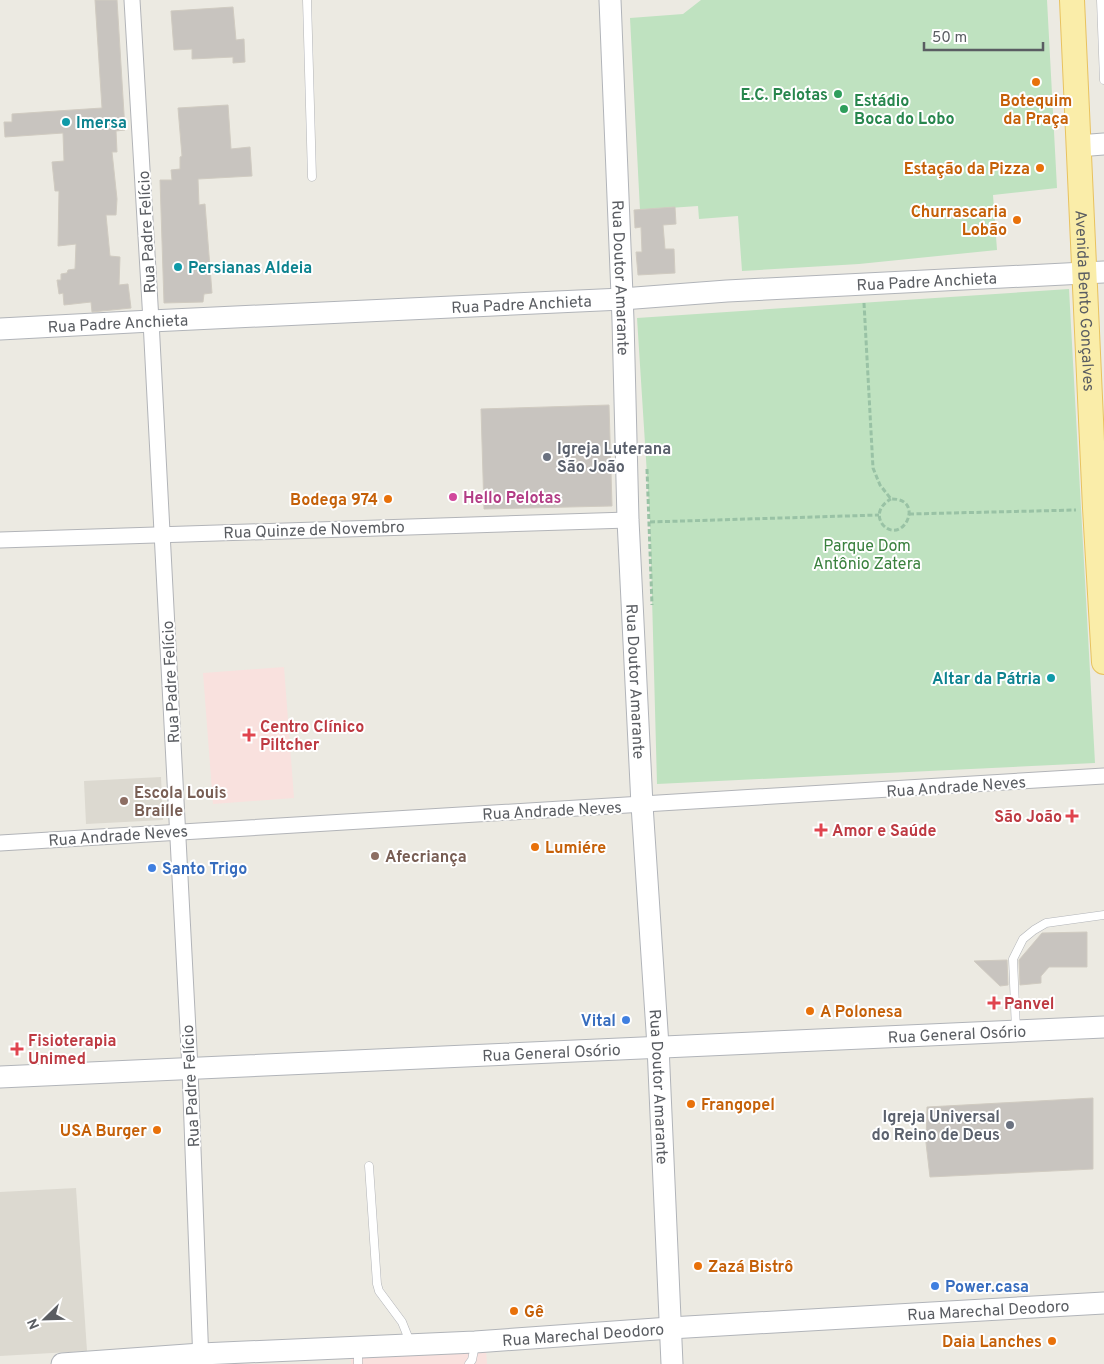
<svg xmlns="http://www.w3.org/2000/svg" width="1104" height="1364" viewBox="0 0 1104 1364" font-family="Overpass,sans-serif">
<rect width="100%" height="100%" fill="#eceae2"/>
<g fill="#dcd9d0">
<polygon points="161,777 163,820 86,824 84,781"/>
<polygon points="76,1188 87,1351 0,1356 0,1192"/>
</g>
<g fill="#f9e1de">
<polygon points="284,667 294,798 213,804 203,673"/>
<polygon points="486,1350 487,1364 351,1364 351,1357"/>
</g>
<g fill="#bfe2c0">
<polygon points="701,0 1047,0 1057,188 993,195 997,250 859,264 742,271 738,216 699,219 698,206 640,210 630,18 683,14"/>
<polygon points="1069,289 1095,763 657,784 650,522 637,318"/>
</g>
<g fill="#c8c4bf" stroke="#d0cbc1">
<polygon points="95,0 117,0 125,130 116,131 117,152 112,152 117,199 116,215 106,215 110,256 120,257 119,285 128,284 131,308 92,312 91,302 64,305 63,293 59,294 57,280 61,280 61,274 67,273 68,270 75,269 76,244 58,246 59,191 55,191 52,162 64,161 63,133 5,137 4,122 12,122 12,114 102,108"/>
<polygon points="233,7 236,40 244,39 245,62 233,63 233,57 192,59 192,49 174,50 171,11"/>
<polygon points="228,105 231,149 250,147 252,176 198,179 199,205 205,204 212,293 204,294 203,302 164,303 160,180 172,180 171,170 180,169 180,157 182,156 178,108"/>
<polygon points="675,207 676,224 663,225 665,249 674,249 675,273 638,275 636,252 642,252 641,227 635,228 634,210"/>
<polygon points="609,405 612,506 484,509 481,409"/>
<polygon points="1087,932 1087,967 1049,967 1041,976 1041,983 1020,985 1019,960 1042,933"/>
<polygon points="1007,960 1008,985 1000,986 974,961"/>
<polygon points="1093,1098 1093,1169 930,1177 926,1143 927,1107"/>
</g>
<g fill="none" stroke-linecap="round" stroke-linejoin="round">
<defs>
<g id="lane">
<polyline points="307,0 312,177"/>
<polyline points="1101,0 1104,80"/>
<polyline points="1016,1030 1013,959 1023,939 1034,930 1046,923 1104,915"/>
<polyline points="369,1166 377,1284 379,1291 402,1322 410,1342"/>
<polyline points="358,1349 358,1364"/>
<polyline points="469,1364 472,1360 475,1345"/>
</g>
<g id="street">
<polyline points="132,0 151,321 190,1069 201,1363"/>
<polyline points="0,540 628,520"/>
<polyline points="0,843 1104,776"/>
</g>
<g id="secondary">
<path id="s1" d="M 610,0 L 623,320 L 628,520 L 642,805 L 658,1046 L 672,1364"/>
<polyline points="1078,146 1104,144"/>
<path id="s2" d="M 0,329 L 151,321 L 622,299 L 727,291 L 1104,272"/>
<path id="s3" d="M 0,1077 L 1104,1027"/>
<path id="s4" d="M 62,1364 L 201,1354 L 475,1342 L 670,1328 L 1104,1303"/>
</g>
<g id="primary">
<path id="s5" d="M 1072,0 L 1095,508 L 1104,662"/>
</g>
</defs>
<use href="#lane" stroke="#b2b4b8" stroke-width="9"/>
<use href="#street" stroke="#b2b4b8" stroke-width="17"/>
<use href="#secondary" stroke="#b1b4b9" stroke-width="23"/>
<use href="#primary" stroke="#e8c25f" stroke-width="26"/>
<g stroke="#99c2a5" stroke-width="3" stroke-dasharray="5 2.5" stroke-linecap="butt">
<path d="M 864,303 L 873,468 L 880,485 L 891,499 C 926,498 903,546 883,525 C 875,515 881,504 891,499"/>
<polyline points="647,469 652,605"/>
<polyline points="909,514 1076,510"/>
<polyline points="650,522 879,515"/>
</g>
<use href="#lane" stroke="#fff" stroke-width="8"/>
<use href="#street" stroke="#fff" stroke-width="15"/>
<use href="#secondary" stroke="#fff" stroke-width="21"/>
<use href="#primary" stroke="#faeda9" stroke-width="24"/>
</g>
<g fill="#e8710a" stroke="#fff" stroke-width="2">
<circle cx="1036" cy="82" r="5"/>
<circle cx="1040" cy="168" r="5"/>
<circle cx="1017" cy="220" r="5"/>
<circle cx="388" cy="499" r="5"/>
<circle cx="535" cy="847" r="5"/>
<circle cx="810" cy="1011" r="5"/>
<circle cx="691" cy="1104" r="5"/>
<circle cx="157" cy="1130" r="5"/>
<circle cx="698" cy="1266" r="5"/>
<circle cx="514" cy="1311" r="5"/>
<circle cx="1052" cy="1341" r="5"/>
</g>
<g fill="#2e9e5b" stroke="#fff" stroke-width="2">
<circle cx="838" cy="94" r="5"/>
<circle cx="844" cy="109" r="5"/>
</g>
<g fill="#0f9aa8" stroke="#fff" stroke-width="2">
<circle cx="66" cy="122" r="5"/>
<circle cx="178" cy="267" r="5"/>
<circle cx="1051" cy="678" r="5"/>
</g>
<g fill="#6b7280" stroke="#fff" stroke-width="2">
<circle cx="547" cy="457" r="5"/>
<circle cx="1010" cy="1125" r="5"/>
</g>
<circle fill="#d1479c" stroke="#fff" stroke-width="2" cx="453" cy="497" r="5"/>
<g fill="#e0444e" stroke="#fff" stroke-width="2">
<path d="M246.5 727.5h5v5h5v5h-5v5h-5v-5h-5v-5h5z"/>
<path d="M1069.5 808.5h5v5h5v5h-5v5h-5v-5h-5v-5h5z"/>
<path d="M818.5 822.5h5v5h5v5h-5v5h-5v-5h-5v-5h5z"/>
<path d="M991.5 995.5h5v5h5v5h-5v5h-5v-5h-5v-5h5z"/>
<path d="M14.5 1041.5h5v5h5v5h-5v5h-5v-5h-5v-5h5z"/>
</g>
<g fill="#8d6e63" stroke="#fff" stroke-width="2">
<circle cx="124" cy="801" r="5"/>
<circle cx="375" cy="856" r="5"/>
</g>
<g fill="#3f7fe0" stroke="#fff" stroke-width="2">
<circle cx="152" cy="868" r="5"/>
<circle cx="626" cy="1020" r="5"/>
<circle cx="935" cy="1286" r="5"/>
</g>
<g text-anchor="middle" stroke-width="4" stroke-linejoin="round" paint-order="stroke">
<g font-size="16" font-weight="bold" fill="#27864d" stroke="#fff" text-anchor="end">
<text x="828" y="100">E.C. Pelotas</text>
<text x="854" y="106" text-anchor="start">Estádio<tspan x="854" dy="18">Boca do Lobo</tspan></text>
</g>
<g font-size="16" font-weight="bold" fill="#c56008" stroke="#fff" text-anchor="end">
<text x="1036" y="106" text-anchor="middle">Botequim<tspan x="1036" dy="18">da Praça</tspan></text>
<text x="1030" y="174">Estação da Pizza</text>
<text x="1007" y="217">Churrascaria<tspan x="1007" dy="18">Lobão</tspan></text>
<text x="378" y="505">Bodega 974</text>
<text x="545" y="853" text-anchor="start">Lumiére</text>
<text x="820" y="1017" text-anchor="start">A Polonesa</text>
<text x="701" y="1110" text-anchor="start">Frangopel</text>
<text x="147" y="1136">USA Burger</text>
<text x="708" y="1272" text-anchor="start">Zazá Bistrô</text>
<text x="524" y="1317" text-anchor="start">Gê</text>
<text x="1042" y="1347">Daia Lanches</text>
</g>
<g font-size="16" font-weight="bold" fill="#0d838f" stroke="#fff" text-anchor="start">
<text x="76" y="128">Imersa</text>
<text x="188" y="273">Persianas Aldeia</text>
<text x="1041" y="684" text-anchor="end">Altar da Pátria</text>
</g>
<g font-size="16" fill="#5a5d62" stroke="#fff">
<text transform="translate(146 232) rotate(-93)" y="6">Rua Padre Felício</text>
<text dy="6" stroke="none"><textPath href="#s1" startOffset="278">Rua Doutor Amarante</textPath></text>
<text dy="6" stroke="none"><textPath href="#s2" startOffset="928">Rua Padre Anchieta</textPath></text>
<text dy="6" stroke="none"><textPath href="#s5" startOffset="301">Avenida Bento Gonçalves</textPath></text>
<text dy="6" stroke="none"><textPath href="#s2" startOffset="522">Rua Padre Anchieta</textPath></text>
<text dy="6" stroke="none"><textPath href="#s2" startOffset="118">Rua Padre Anchieta</textPath></text>
<text transform="translate(314 529) rotate(-2)" y="6">Rua Quinze de Novembro</text>
<text transform="translate(170 682) rotate(-93)" y="6">Rua Padre Felício</text>
<text dy="6" stroke="none"><textPath href="#s1" startOffset="682">Rua Doutor Amarante</textPath></text>
<text transform="translate(956 786) rotate(-4)" y="6">Rua Andrade Neves</text>
<text transform="translate(552 810) rotate(-3)" y="6">Rua Andrade Neves</text>
<text transform="translate(118 835) rotate(-4)" y="6">Rua Andrade Neves</text>
<text dy="6" stroke="none"><textPath href="#s3" startOffset="958">Rua General Osório</textPath></text>
<text dy="6" stroke="none"><textPath href="#s3" startOffset="552">Rua General Osório</textPath></text>
<text transform="translate(190 1086) rotate(-93)" y="6">Rua Padre Felício</text>
<text dy="6" stroke="none"><textPath href="#s1" startOffset="1088">Rua Doutor Amarante</textPath></text>
<text dy="6" stroke="none"><textPath href="#s4" startOffset="928">Rua Marechal Deodoro</textPath></text>
<text dy="6" stroke="none"><textPath href="#s4" startOffset="522">Rua Marechal Deodoro</textPath></text>
</g>
<g font-size="16" font-weight="bold" fill="#5b616d" stroke="#fff" text-anchor="start">
<text x="557" y="454">Igreja Luterana<tspan x="557" dy="18">São João</tspan></text>
<text x="1000" y="1122" text-anchor="end">Igreja Universal<tspan x="1000" dy="18">do Reino de Deus</tspan></text>
</g>
<g font-size="16" font-weight="bold" fill="#b23c85" stroke="#fff" text-anchor="start">
<text x="463" y="503">Hello Pelotas</text>
</g>
<g font-size="16" fill="#3a813e" stroke="#fff">
<text x="867" y="551">Parque Dom<tspan x="867" dy="18">Antônio Zatera</tspan></text>
</g>
<g font-size="16" font-weight="bold" fill="#be3a42" stroke="#fff" text-anchor="start">
<text x="260" y="732">Centro Clínico<tspan x="260" dy="18">Piltcher</tspan></text>
<text x="1062" y="822" text-anchor="end">São João</text>
<text x="832" y="836">Amor e Saúde</text>
<text x="1004" y="1009">Panvel</text>
<text x="28" y="1046">Fisioterapia<tspan x="28" dy="18">Unimed</tspan></text>
</g>
<g font-size="16" font-weight="bold" fill="#785e54" stroke="#fff" text-anchor="start">
<text x="134" y="798">Escola Louis<tspan x="134" dy="18">Braille</tspan></text>
<text x="385" y="862">Afecriança</text>
</g>
<g font-size="16" font-weight="bold" fill="#366cbe" stroke="#fff" text-anchor="start">
<text x="162" y="874">Santo Trigo</text>
<text x="616" y="1026" text-anchor="end">Vital</text>
<text x="945" y="1292">Power.casa</text>
</g>
</g>
<g transform="translate(45 1319) rotate(247)" stroke="#ffffff" stroke-width="4" paint-order="stroke">
<path d="M0-4L9 19L0 12L-9 19Z" fill="#5a5d62"/>
<text y="-8" font-size="14" font-weight="bold" text-anchor="middle" fill="#5a5d62">N</text>
</g>
<path d="M924 42v8h119v-8" fill="none" stroke="#5a5d62" stroke-width="2.5"/>
<text x="932" y="42" font-size="15" fill="#5a5d62" stroke="#ffffff" stroke-width="4" paint-order="stroke">50 m</text>
</svg>
